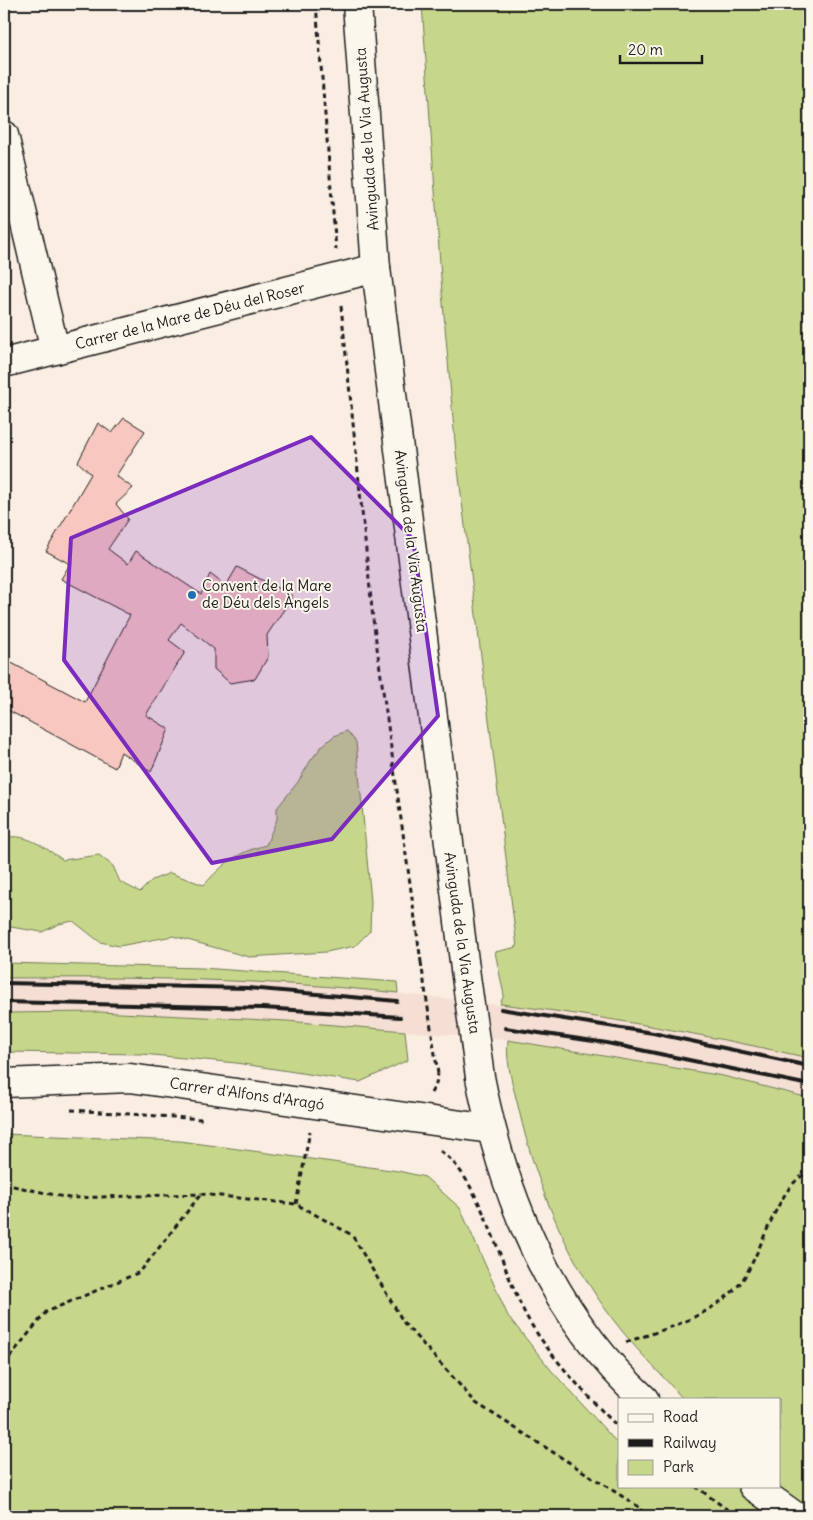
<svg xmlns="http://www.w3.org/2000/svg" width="813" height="1520" viewBox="0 0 813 1520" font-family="Delius,sans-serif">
<rect width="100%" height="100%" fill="#faeee3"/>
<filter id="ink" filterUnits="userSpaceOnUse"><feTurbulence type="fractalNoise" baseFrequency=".02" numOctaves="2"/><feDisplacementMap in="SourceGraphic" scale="10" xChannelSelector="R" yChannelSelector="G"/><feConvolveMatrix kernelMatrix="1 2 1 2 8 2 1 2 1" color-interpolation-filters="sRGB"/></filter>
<g filter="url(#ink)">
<polygon fill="#f5dfd4" points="126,977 269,982 375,991 576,1013 752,1045 809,1058 809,1098 723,1076 508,1040 287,1021 99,1012 4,1013 4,978"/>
<g fill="#c6d78c" stroke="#717a54">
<path d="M 422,4 L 809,4 L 809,1058 C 707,1035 604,1016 500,1004 L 504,995 L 495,952 L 517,947 L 456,453 L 442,292 Z"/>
<path d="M 347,731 L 356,742 L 371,901 L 370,931 L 355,946 L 326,952 L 249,957 L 173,936 L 119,946 L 100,942 L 73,921 L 59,924 L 42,932 L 4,926 L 4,838 C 26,832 45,848 63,860 L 99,855 L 113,866 L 120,882 L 140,892 L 152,880 L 170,873 L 204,885 C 225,862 236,853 266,845 L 277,819 L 277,808 L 298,782 L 311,760 L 322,746 L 334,736 Z"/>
<path d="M 4,963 L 202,968 L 397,982 L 398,993 C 267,979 135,977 4,978 Z"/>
<polygon points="99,1012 287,1021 405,1031 408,1060 360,1082 236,1063 142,1054 4,1052 4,1013"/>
<path d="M 508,1040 L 723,1076 L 809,1098 L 809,1516 L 4,1516 L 4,1134 L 180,1141 L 398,1171 L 425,1177 L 460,1208 L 508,1316 L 551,1370 L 619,1445 L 619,1486 L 779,1486 L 779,1399 L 683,1399 C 663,1376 641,1355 622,1331 C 571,1268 537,1189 519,1110 C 514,1089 505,1062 508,1040 Z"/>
</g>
<polygon fill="#f8c8c0" stroke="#1c1c1c" points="124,418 145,431 116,476 133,488 116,504 128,519 108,549 128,564 136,551 201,594 210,574 226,586 237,567 293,596 267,635 268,657 255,679 230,683 214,669 214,649 181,623 169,640 185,652 146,715 169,729 151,772 121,752 115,768 4,708 4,659 85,702 130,615 61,579 70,564 46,551 91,474 78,462 98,423 112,433"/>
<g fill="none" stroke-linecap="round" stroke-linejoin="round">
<defs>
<g id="minor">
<polyline points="357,4 376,268 465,969"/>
<polyline points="4,135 55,350"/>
<polyline points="4,363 376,268"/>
<path d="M 480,1077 C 503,1197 552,1315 644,1399"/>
<polyline points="4,1083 130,1078 490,1129"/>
<polyline points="753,1486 795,1516"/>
</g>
</defs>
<use href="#minor" stroke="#1c1c1c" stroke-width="31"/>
<g stroke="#1c1c1c" stroke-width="3" stroke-dasharray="5 4" stroke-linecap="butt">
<polyline points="316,4 336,250"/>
<polyline points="341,306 373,619 421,962"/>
<polyline points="431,1093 436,1084 438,1074"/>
<polyline points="71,1110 202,1119"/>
<path d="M 440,1151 C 482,1177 503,1279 531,1324 C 554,1361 588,1397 619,1428"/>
<polyline points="4,1184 69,1198 201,1194 296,1204 352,1235 404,1323 476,1403 642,1509 639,1516"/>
<polyline points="296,1204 310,1131"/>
<path d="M 626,1342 C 666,1329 707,1318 737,1287 C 760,1263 777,1181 809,1173"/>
<polyline points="4,1364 46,1312 140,1272 201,1194"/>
<polyline points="695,1486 736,1516"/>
</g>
<use href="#minor" stroke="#fbf7ec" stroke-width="28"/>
<g stroke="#1c1c1c" stroke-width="4">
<polyline points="4,983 248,988 397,1001"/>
<polyline points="4,1002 263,1008 400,1017"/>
<polyline points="501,1009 653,1033 809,1066"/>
<polyline points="505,1028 607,1043 809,1085"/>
</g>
<defs>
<polyline id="minor-bridge" points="465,969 480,1077"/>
</defs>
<use href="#minor-bridge" stroke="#1c1c1c" stroke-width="31" stroke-linecap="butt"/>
<polyline stroke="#1c1c1c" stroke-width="3" stroke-dasharray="5 4" stroke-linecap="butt" points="421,962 438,1074"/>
<use href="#minor-bridge" stroke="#fbf7ec" stroke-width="28"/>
</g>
</g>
<path fill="#7b2cbf" fill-opacity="0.2" stroke="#7b2cbf" stroke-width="4" stroke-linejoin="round" d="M 311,437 L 413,539 L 438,716 L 332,839 L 212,863 L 64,660 L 71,538 Z"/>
<circle fill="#1f6fb2" stroke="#fbf7ec" stroke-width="2" cx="192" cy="595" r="5"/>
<g text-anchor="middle" stroke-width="4" stroke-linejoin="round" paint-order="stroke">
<g font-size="15" fill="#1c1c1c" stroke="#fbf7ec">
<text transform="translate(367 139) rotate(-94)" y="5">Avinguda de la Via Augusta</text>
<text transform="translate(190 316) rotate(-14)" y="5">Carrer de la Mare de Déu del Roser</text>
<text transform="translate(411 541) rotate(83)" y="5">Avinguda de la Via Augusta</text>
<text transform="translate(462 943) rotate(82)" y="5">Avinguda de la Via Augusta</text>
<text transform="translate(247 1094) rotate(8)" y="5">Carrer d'Alfons d'Aragó</text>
</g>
<g font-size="15" fill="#1c1c1c" stroke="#fbf7ec" text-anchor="start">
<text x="202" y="591">Convent de la Mare<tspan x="202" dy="17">de Déu dels Àngels</tspan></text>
</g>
</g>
<rect width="813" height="1520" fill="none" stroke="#fbf7ec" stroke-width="20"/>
<rect x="10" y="10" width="793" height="1500" fill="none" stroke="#1c1c1c" stroke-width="2" filter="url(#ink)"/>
<rect x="618" y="1398" width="162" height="90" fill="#fbf7ec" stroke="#a29f99"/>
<rect x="628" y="1414" width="25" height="8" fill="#fbf7ec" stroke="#a29f99"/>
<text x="663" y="1422" font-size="15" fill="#1c1c1c">Road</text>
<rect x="628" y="1439" width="25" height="8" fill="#1c1c1c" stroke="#a29f99"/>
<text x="663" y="1448" font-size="15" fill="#1c1c1c">Railway</text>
<rect x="628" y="1460" width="25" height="15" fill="#c6d78c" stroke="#a29f99"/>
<text x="663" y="1472" font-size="15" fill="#1c1c1c">Park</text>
<path d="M620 55v8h82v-8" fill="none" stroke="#1c1c1c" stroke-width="2.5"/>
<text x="628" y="55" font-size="15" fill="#1c1c1c" stroke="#fbf7ec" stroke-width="4" paint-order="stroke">20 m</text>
</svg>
